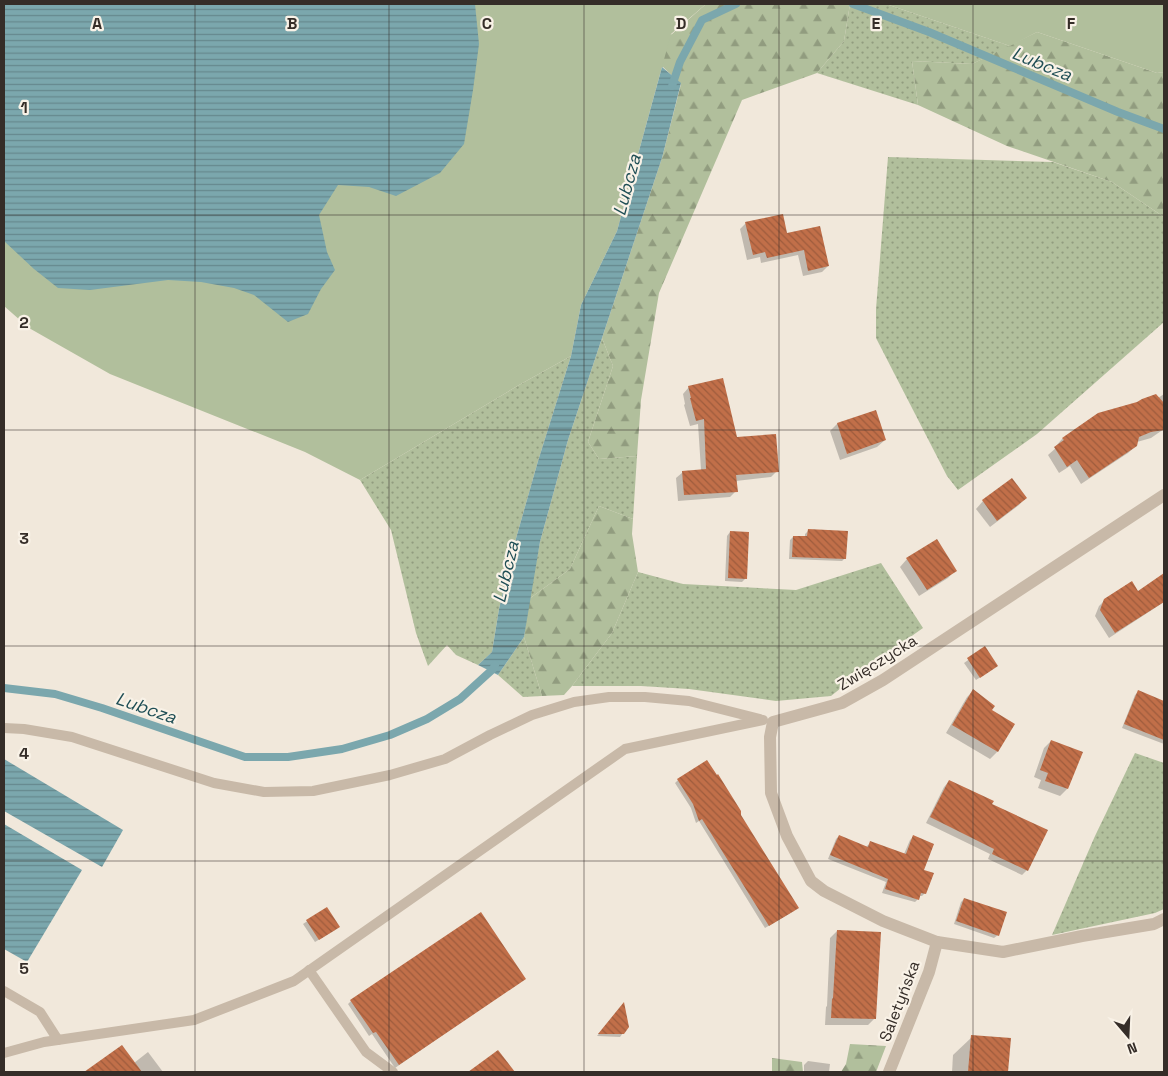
<svg xmlns="http://www.w3.org/2000/svg" width="1168" height="1076" viewBox="0 0 1168 1076" font-family="'Space Grotesk',sans-serif">
<defs>
<pattern id="grass-dots" width="8" height="8" patternUnits="userSpaceOnUse" patternTransform="scale(1.25)"><rect width="8" height="8" fill="#b1bf9c"/><path d="M2 2h.1M6 6h.1" fill="none" stroke="#919c7f" stroke-width="1.8" stroke-linecap="round"/></pattern>
<pattern id="forest-firs" width="22" height="20" patternUnits="userSpaceOnUse" patternTransform="scale(1.25)"><rect width="22" height="20" fill="#b1bf9c"/><path d="M5 1l3.5 6h-7zM16 11l3.5 6h-7z" fill="#919c7f"/></pattern>
<pattern id="water-rules" width="6" height="5" patternUnits="userSpaceOnUse" patternTransform="scale(1.25)"><rect width="6" height="5" fill="#7ba7ad"/><path d="M0 2.5h6" fill="none" stroke="#66888d"/></pattern>
<pattern id="building-back-hatch" width="6" height="6" patternUnits="userSpaceOnUse" patternTransform="scale(1.25)"><rect width="6" height="6" fill="#c16f49"/><path d="M-1 5l2 2M0 0l6 6M5-1l2 2" fill="none" stroke="#9e5c3d"/></pattern>
</defs>
<rect width="100%" height="100%" fill="#f1e8db"/>
<g fill="url(#grass-dots)">
<polygon points="850,4 886,4 1010,46 972,64 912,61 918,105 817,73 844,41"/>
<polygon points="888,157 1053,162 1112,182 1164,217 1164,322 1037,434 958,490 947,476 876,338 876,309"/>
<polygon points="602,338 613,366 588,442 599,459 637,456 633,519 599,506 570,569 529,599 540,542 568,440"/>
<polygon points="571,356 538,461 513,549 499,609 492,652 478,665 456,655 447,645 428,666 416,633 391,530 360,480 519,385"/>
<polygon points="881,563 923,628 861,672 831,696 776,701 689,689 641,686 572,686 612,633 638,572 683,584 796,590"/>
<polygon points="524,637 542,696 523,697 498,675"/>
<polygon points="1135,753 1164,763 1164,909 1155,913 1052,935 1095,836"/>
</g>
<g fill="url(#forest-firs)">
<polygon points="706,4 850,4 844,41 817,73 742,100 659,293 641,400 637,456 599,459 588,442 613,366 602,338 662,158 681,84 663,67 338,184 672,34"/>
<polygon points="1037,32 1157,73 1164,72 1164,217 1112,182 1007,146 918,105 912,61 972,64"/>
<polygon points="599,506 633,519 632,534 638,572 612,633 572,686 564,695 542,696 524,637 529,599 570,569"/>
<polygon points="850,1044 886,1046 876,1072 841,1072 846,1064"/>
<polygon points="772,1058 802,1062 803,1072 772,1072"/>
</g>
<g fill="#b1bf9c">
<polygon points="4,4 706,4 671,34 617,231 581,305 571,356 519,385 360,480 305,452 110,374 29,328 4,306"/>
<polygon points="886,4 1164,4 1164,72 1157,73 1037,32 1010,46"/>
</g>
<g fill="url(#water-rules)">
<polygon points="4,4 475,4 479,44 473,90 464,144 440,173 396,196 369,187 338,185 319,215 327,252 335,270 321,289 308,314 288,322 254,295 234,288 201,282 168,280 90,290 58,288 34,269 4,241"/>
<polygon points="662,67 681,83 662,158 568,440 540,542 524,637 498,675 478,665 492,652 499,609 513,549 538,461 571,356 581,305 617,231"/>
<polygon points="4,759 123,830 102,867 4,811"/>
<polygon points="4,824 82,870 27,962 4,949"/>
</g>
<g fill="#0003">
<polygon points="746,223 786,234 828,266 822,272 803,276 798,255 761,263 760,257 747,260 740,229"/>
<polygon points="689,387 736,439 777,471 771,477 736,481 736,491 730,497 678,501 676,478 683,472 701,470 698,424 690,426 684,405 685,404 683,394"/>
<polygon points="1164,394 1164,429 1151,438 1137,442 1136,446 1128,453 1081,484 1070,466 1059,473 1048,455 1057,447 1056,446 1062,439 1099,415 1158,398"/>
<polygon points="875,411 885,440 877,447 840,460 830,431 837,424"/>
<polygon points="1012,480 1026,497 1019,505 990,527 976,509 983,501"/>
<polygon points="808,531 845,558 842,561 789,559 790,540 793,537 805,537 805,534"/>
<polygon points="730,532 746,578 742,582 725,581 727,536"/>
<polygon points="907,559 955,570 948,578 919,596 900,567"/>
<polygon points="1164,575 1164,602 1109,638 1095,616 1099,606 1105,600 1137,593"/>
<polygon points="985,648 993,669 976,680 964,663"/>
<polygon points="974,690 991,711 1013,724 997,752 990,759 946,733 967,697"/>
<polygon points="1138,692 1164,702 1164,700 1164,744 1122,728 1135,695"/>
<polygon points="1051,741 1067,789 1060,796 1038,788 1041,780 1034,777 1044,748"/>
<polygon points="678,780 740,815 794,911 765,928 699,821 696,823 691,808 675,783"/>
<polygon points="949,781 991,804 1027,870 1022,875 988,859 990,854 926,823 944,787"/>
<polygon points="839,836 866,847 870,843 904,854 910,840 913,837 922,871 925,893 922,896 919,896 918,899 915,902 882,893 886,882 828,859 836,839"/>
<polygon points="964,899 998,935 994,938 954,924 961,902"/>
<polygon points="327,908 338,927 335,930 315,942 303,924"/>
<polygon points="837,931 875,1018 868,1025 825,1025 826,1007 827,1006 830,938"/>
<polygon points="524,979 395,1068 372,1034 369,1036 348,1004 351,1001"/>
<polygon points="621,1006 623,1033 620,1037 597,1036"/>
<polygon points="972,1037 1009,1039 1007,1072 952,1072 953,1055"/>
<polygon points="122,1047 134,1063 148,1052 163,1072 87,1072"/>
<polygon points="808,1061 830,1064 829,1072 804,1072 804,1065"/>
</g>
<g fill="none" stroke-linecap="round" stroke-linejoin="round">
<g stroke="#7ba7ad" stroke-width="8">
<polyline points="853,4 929,32 1118,112 1164,129"/>
<polyline points="672,86 680,62 702,20 736,4"/>
<polyline points="4,688 55,694 102,708 245,757 288,757 342,749 390,735 427,719 460,699 493,669 495,665"/>
</g>
</g>
<g fill="url(#building-back-hatch)">
<polygon points="783,214 787,233 820,226 829,266 808,271 804,250 767,258 765,252 753,255 745,222"/>
<polygon points="723,378 737,437 776,434 779,472 736,475 738,492 684,495 682,471 706,469 704,419 696,421 690,398 691,398 688,386"/>
<polygon points="1156,394 1164,403 1164,430 1151,432 1139,437 1137,446 1089,478 1077,460 1067,467 1054,447 1064,440 1062,438 1098,413 1137,402 1142,399"/>
<polygon points="876,410 886,440 847,454 837,423"/>
<polygon points="1012,478 1027,498 997,521 982,500"/>
<polygon points="808,529 848,531 846,559 792,557 793,536 807,536"/>
<polygon points="730,531 749,532 747,579 728,578"/>
<polygon points="937,539 957,571 927,590 906,558"/>
<polygon points="1164,573 1164,602 1115,633 1100,610 1104,599 1132,581 1138,591"/>
<polygon points="985,646 998,666 980,678 967,658"/>
<polygon points="973,689 995,706 992,710 1015,724 998,752 952,725"/>
<polygon points="1138,690 1164,701 1164,740 1124,724"/>
<polygon points="1051,740 1083,752 1068,789 1045,781 1048,773 1040,770"/>
<polygon points="707,760 717,775 718,774 741,811 741,815 799,908 769,926 702,819 699,821 693,804 677,779"/>
<polygon points="949,780 994,801 992,804 1048,830 1028,871 992,854 994,849 930,817"/>
<polygon points="839,835 868,847 870,841 906,854 913,835 934,844 924,870 934,873 926,894 921,893 919,900 885,889 888,879 830,855"/>
<polygon points="964,898 1007,912 999,936 956,921"/>
<polygon points="327,907 340,927 319,940 306,920"/>
<polygon points="481,912 526,979 399,1065 376,1032 373,1033 350,1000"/>
<polygon points="837,930 881,932 876,1019 831,1018 832,999 833,998"/>
<polygon points="624,1002 629,1027 624,1034 598,1034"/>
<polygon points="971,1035 1011,1038 1008,1072 968,1072"/>
<polygon points="122,1045 142,1072 84,1072"/>
<polygon points="498,1050 515,1072 468,1072"/>
</g>
<g fill="none" stroke-linecap="round" stroke-linejoin="round">
<g stroke="#c8b9a8" stroke-width="10">
<polyline points="4,728 24,729 72,737 214,783 264,792 313,791 390,775 445,759 490,735 532,715 574,702 609,697 645,697 689,701 760,719"/>
<polyline points="309,970 366,1052 393,1072"/>
<polyline points="4,991 40,1012 58,1040"/>
<polyline points="4,1053 44,1042 194,1020 294,981 625,749 763,720"/>
</g>
<g stroke="#c8b9a8" stroke-width="12">
<polyline points="1164,495 883,680 842,703 773,722 770,737 771,793 787,836 811,881 824,891 883,921 937,942 1003,952 1082,936 1154,924 1164,919"/>
<polyline points="889,1072 929,972 937,942"/>
</g>
</g>
<path fill="none" stroke="#352d28" stroke-width="1" stroke-opacity="0.55" d="M 195,4 L 195,1072M 389,4 L 389,1072M 584,4 L 584,1072M 779,4 L 779,1072M 973,4 L 973,1072M 4,215 L 1164,215M 4,430 L 1164,430M 4,646 L 1164,646M 4,861 L 1164,861"/>
<g text-anchor="middle" stroke-width="4.5" stroke-linejoin="round" paint-order="stroke">
<g font-size="16" fill="#352d28" stroke="#f9f2e7">
<text transform="translate(877 662) rotate(-32)" y="6">Zwięczycka</text>
<text transform="translate(899 1001) rotate(-69)" y="6">Saletyńska</text>
</g>
<g font-size="18" font-style="italic" fill="#1f4e55" stroke="#f9f2e7">
<text transform="translate(1042 64) rotate(22)" y="6">Lubcza</text>
<text transform="translate(627 185) rotate(-75)" y="6">Lubcza</text>
<text transform="translate(506 572) rotate(-77)" y="6">Lubcza</text>
<text transform="translate(146 708) rotate(19)" y="6">Lubcza</text>
</g>
</g>
<g font-size="16" text-anchor="middle" font-weight="bold" fill="#352d28" stroke="#f9f2e7" stroke-width="4.5" stroke-linejoin="round" paint-order="stroke">
<text x="97" y="29">A</text>
<text x="292" y="29">B</text>
<text x="487" y="29">C</text>
<text x="681" y="29">D</text>
<text x="876" y="29">E</text>
<text x="1071" y="29">F</text>
<text x="24" y="113">1</text>
<text x="24" y="328">2</text>
<text x="24" y="544">3</text>
<text x="24" y="759">4</text>
<text x="24" y="974">5</text>
</g>
<rect width="1168" height="1076" fill="none" stroke="#352d28" stroke-width="10"/>
<g transform="translate(1128 1036) rotate(161)" stroke="#f9f2e7" stroke-width="4" paint-order="stroke">
<path d="M0-4L9 19L0 12L-9 19Z" fill="#352d28"/>
<text y="-8" font-size="14" font-weight="bold" text-anchor="middle" fill="#352d28">N</text>
</g>
</svg>
